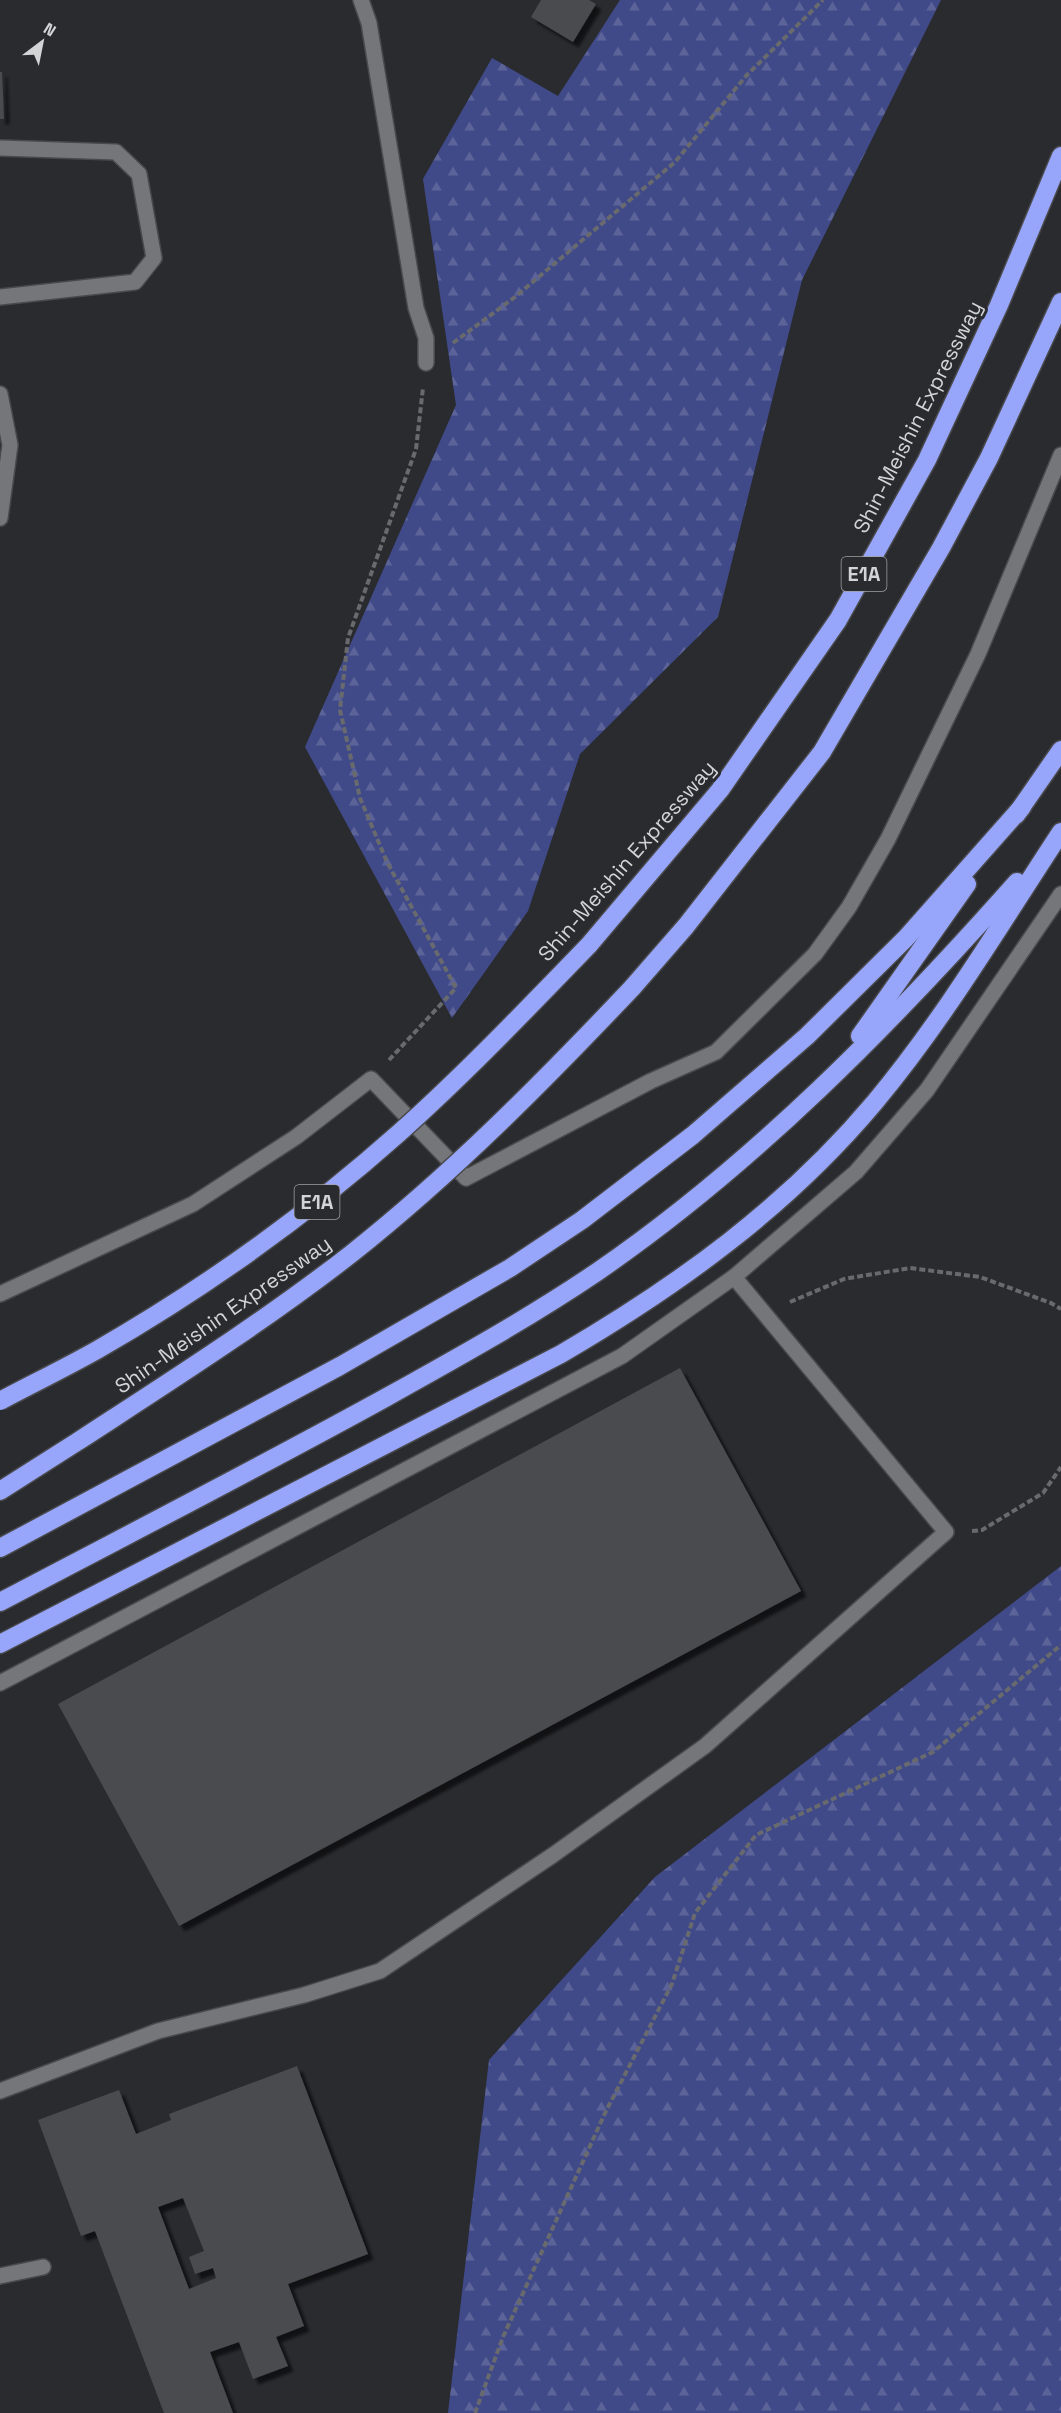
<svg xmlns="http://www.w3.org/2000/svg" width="1061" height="2413" viewBox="0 0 1061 2413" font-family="'Space Grotesk',sans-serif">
<defs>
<pattern id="forest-firs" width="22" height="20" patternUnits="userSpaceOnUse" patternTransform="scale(1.5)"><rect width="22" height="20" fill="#414a89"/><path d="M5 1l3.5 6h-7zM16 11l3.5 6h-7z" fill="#5c6399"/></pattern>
<filter id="shadow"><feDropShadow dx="5.5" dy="5.5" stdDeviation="1.5" flood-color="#0009"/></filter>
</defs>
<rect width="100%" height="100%" fill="#2a2b2f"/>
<g fill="url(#forest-firs)">
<polygon points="620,0 941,0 802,280 718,617 580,754 528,911 452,1018 305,747 456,405 423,179 492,58 558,96"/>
<polygon points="1061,1566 1061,2413 448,2413 489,2060 655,1877"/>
</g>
<g fill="#494b4f" fill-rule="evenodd" filter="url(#shadow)">
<polygon points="541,0 589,0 596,4 573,42 531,17"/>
<polygon points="0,72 2,72 4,119 0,119"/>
<polygon points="680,1368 801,1591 179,1926 58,1704"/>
<path d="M 297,2066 L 368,2254 L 288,2284 L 304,2326 L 276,2337 L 288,2366 L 253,2379 L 239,2342 L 210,2352 L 233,2413 L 164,2413 L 95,2231 L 81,2236 L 38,2120 L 119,2090 L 136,2134 L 171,2120 L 169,2114 ZM 183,2198 L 204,2251 L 189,2257 L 195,2274 L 213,2268 L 216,2278 L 189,2289 L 158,2207 Z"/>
</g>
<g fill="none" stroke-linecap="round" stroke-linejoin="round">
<defs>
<polyline id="lane" points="0,2276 43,2267"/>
<g id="street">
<polyline points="361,0 369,23 416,308 426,338 426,363"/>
<polyline points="0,148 116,152 139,174 154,258 135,282 0,297"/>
<polyline points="0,394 10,445 0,518"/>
<polyline points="0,1294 193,1204 296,1137 371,1079 466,1178 651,1081 716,1052 815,954 849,907 888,839 978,654 1061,455"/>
<polyline points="0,1683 622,1356 734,1277 856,1172 927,1090 1061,894"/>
<polyline points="0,2091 158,2031 304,1995 380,1971 553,1855 705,1746 946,1532 734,1277"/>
</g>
<g id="highway">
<polyline points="1016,815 1061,750"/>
<polyline points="589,945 720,790 838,620 927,460 999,305 1061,156"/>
<polyline points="632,988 686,926 822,752 941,548 989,458 1061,302"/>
<polyline points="860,1036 967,884"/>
<polyline points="0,1491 80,1440"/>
<polyline points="0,1548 340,1366 510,1268 582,1220 693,1135 807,1036 906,938 1022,807"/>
<path d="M 0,1602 C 129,1534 258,1468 385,1398 C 457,1358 529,1318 597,1272 C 754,1164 891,1024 1017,882"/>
<path d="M 0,1644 L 561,1354 C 679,1285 787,1207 875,1102 C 945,1018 1001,923 1061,832"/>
</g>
</defs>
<use href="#lane" stroke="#49494c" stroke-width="18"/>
<use href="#street" stroke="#49494c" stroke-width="18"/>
<use href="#highway" stroke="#49494c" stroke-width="21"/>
<g stroke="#696a6e" stroke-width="4" stroke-dasharray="6 3" stroke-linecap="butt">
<polyline points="453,343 515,297 675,162 746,76 823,0"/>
<polyline points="389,1060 456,988 387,862 360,798 340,710 348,638 416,449 423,388"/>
<polyline points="790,1302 844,1279 910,1268 980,1277 1051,1303 1061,1309"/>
<polyline points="972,1531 982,1530 1043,1493 1061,1467"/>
<polyline points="475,2413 503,2337 606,2111 672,1984 695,1913 756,1835 933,1752 1061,1645"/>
</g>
<use href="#lane" stroke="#75767a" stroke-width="15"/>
<use href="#street" stroke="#75767a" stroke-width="15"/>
<use href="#highway" stroke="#97a6fa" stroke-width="18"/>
<defs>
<g id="highway-bridge">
<path d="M 0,1401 C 32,1384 65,1368 97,1350 C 203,1289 307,1215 399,1133 C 465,1074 527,1009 589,945"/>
<path d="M 80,1440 C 172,1380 265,1321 351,1254 C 452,1174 543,1082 632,988"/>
</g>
</defs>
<use href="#highway-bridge" stroke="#49494c" stroke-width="21" stroke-linecap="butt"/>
<use href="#highway-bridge" stroke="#97a6fa" stroke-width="18"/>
</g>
<g text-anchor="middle" stroke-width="6" stroke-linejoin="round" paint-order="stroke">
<g fill="#2a2b2f" stroke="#a0a1a4" stroke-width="1.5">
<rect x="841.5" y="557" width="45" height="34" rx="4.5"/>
<rect x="294.5" y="1185" width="45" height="34" rx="4.5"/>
</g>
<g font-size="20" font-weight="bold" fill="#d3d4d6">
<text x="864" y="581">E1A</text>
<text x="317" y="1209">E1A</text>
</g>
<g font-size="21" fill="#d3d4d6" stroke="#2a2b2f">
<text transform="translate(918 417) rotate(-63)" y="7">Shin-Meishin Expressway</text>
<text transform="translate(627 861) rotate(-49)" y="7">Shin-Meishin Expressway</text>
<text transform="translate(223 1315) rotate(-35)" y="7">Shin-Meishin Expressway</text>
</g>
</g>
<g transform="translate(42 42) rotate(32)" stroke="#2a2b2f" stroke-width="4.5" paint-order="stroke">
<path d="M0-4.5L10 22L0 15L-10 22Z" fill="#d3d4d6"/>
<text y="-9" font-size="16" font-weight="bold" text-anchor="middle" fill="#d3d4d6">N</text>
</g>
</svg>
